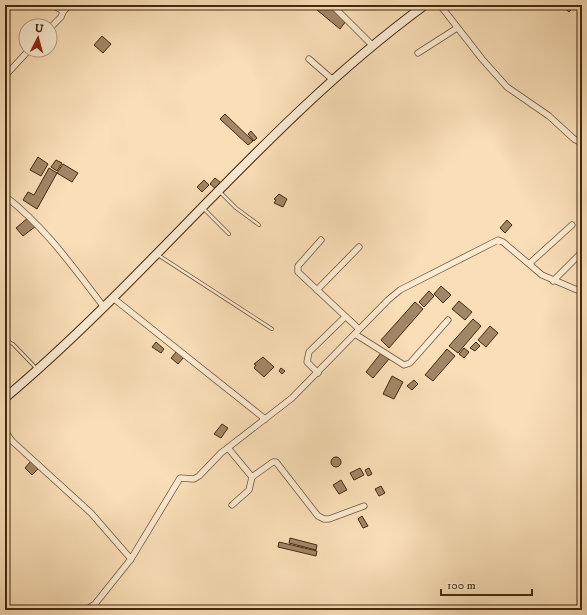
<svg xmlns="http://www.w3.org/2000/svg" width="587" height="615" viewBox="0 0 587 615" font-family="'IM FELL DW Pica',serif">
<rect width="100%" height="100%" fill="#f9deb7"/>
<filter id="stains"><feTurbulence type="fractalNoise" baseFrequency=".005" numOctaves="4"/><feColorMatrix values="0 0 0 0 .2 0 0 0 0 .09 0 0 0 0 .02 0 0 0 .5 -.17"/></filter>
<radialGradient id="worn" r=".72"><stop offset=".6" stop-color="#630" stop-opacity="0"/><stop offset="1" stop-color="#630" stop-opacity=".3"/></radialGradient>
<g fill="#a28766" stroke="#43290f">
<polygon points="321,5 327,5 346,21 340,29 317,10"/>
<polygon points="561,5 568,5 572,9 569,12"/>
<polygon points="569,5 576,5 577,6 574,9"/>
<polygon points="102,36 111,44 103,53 94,45"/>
<polygon points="225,114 253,141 248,145 220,119"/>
<polygon points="251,131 257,138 254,141 248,134"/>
<polygon points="38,157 48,164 41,176 30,170"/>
<polygon points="56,160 62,163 57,171 51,167"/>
<polygon points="63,164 78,173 72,182 57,173"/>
<polygon points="49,168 57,173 37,209 23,200 28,192 34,195"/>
<polygon points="215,178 221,183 216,189 210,184"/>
<polygon points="204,180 209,185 202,192 197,187"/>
<polygon points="279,194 287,199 283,207 274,203 276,200 274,199"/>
<polygon points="5,198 11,203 5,210"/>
<polygon points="29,217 36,226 23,236 16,228"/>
<polygon points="507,220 512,225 505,233 500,228"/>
<polygon points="441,286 451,295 443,303 434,294"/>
<polygon points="429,291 434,296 424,307 419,302"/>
<polygon points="459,301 472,312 465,320 452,309"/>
<polygon points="415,302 423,309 389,348 381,340"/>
<polygon points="473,319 481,326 458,353 449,346"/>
<polygon points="490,326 498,333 486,347 478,340"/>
<polygon points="156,342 164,349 161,353 152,347"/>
<polygon points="476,342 480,346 475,351 470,348"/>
<polygon points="464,348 469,352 464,358 459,354"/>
<polygon points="447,349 455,356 433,381 425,375"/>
<polygon points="177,351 184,357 178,364 171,358"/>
<polygon points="381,353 389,359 373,378 366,372"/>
<polygon points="263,357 274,367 264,377 254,368 256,365 254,364"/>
<polygon points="281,368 285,371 282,374 279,371"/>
<polygon points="392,376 403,382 394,399 383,394"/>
<polygon points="414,380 418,384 412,390 407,386"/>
<polygon points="222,424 228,428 221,438 214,434"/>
<circle cx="336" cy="462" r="5"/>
<polygon points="31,461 38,469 32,475 25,468"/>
<polygon points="360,468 364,475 354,480 350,473"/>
<polygon points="369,468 372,474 368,476 365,470"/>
<polygon points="341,480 347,490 339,494 333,485"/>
<polygon points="381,486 385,493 379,496 375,489"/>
<polygon points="362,516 368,526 363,528 358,519"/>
<polygon points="290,538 317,545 316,550 289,543"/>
<polygon points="279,542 317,551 316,556 278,547"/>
</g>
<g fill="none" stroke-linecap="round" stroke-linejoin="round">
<defs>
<g id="lane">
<polyline points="220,192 236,208 259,225"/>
<polyline points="204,209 229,234"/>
<polyline points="158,255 272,329"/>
<polyline points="5,340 13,344 36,368"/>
</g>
<g id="street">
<polyline points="332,5 372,45"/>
<polyline points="440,5 482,59 507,87 549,116 574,139 582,143"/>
<polyline points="63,12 69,5"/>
<polyline points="50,28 61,17 63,12 60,9 52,5"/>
<polyline points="418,53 457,28"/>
<polyline points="309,59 333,80"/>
<polyline points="5,76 29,50"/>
<path d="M 5,196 C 45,227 73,267 104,307"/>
<polyline points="321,240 298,266 298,272 359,329"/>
<polyline points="530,263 572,225"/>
<polyline points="553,281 582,252"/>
<polyline points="317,290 359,247"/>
<polyline points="113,298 265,419"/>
<polyline points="355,334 404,365 410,363 448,320"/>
<polyline points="318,373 307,362 309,352 345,317"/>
<polyline points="5,431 12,441 91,513 131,559"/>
<polyline points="228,448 252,477 273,462 276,462 318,516 324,519 329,519 364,506"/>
<polyline points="232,505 249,490 252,477"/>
<polyline points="86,610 95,604 131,559 180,478 194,479 199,476 221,453 292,398 388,300 400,290 498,240 503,242 542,275 582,292"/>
</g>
<path id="secondary" d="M 5,398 C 152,274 269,119 425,5"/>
</defs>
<use href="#lane" stroke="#705639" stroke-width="4"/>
<use href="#street" stroke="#705639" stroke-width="7"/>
<use href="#secondary" stroke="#43290f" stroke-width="10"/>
<use href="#lane" stroke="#fbead0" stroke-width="2.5"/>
<use href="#street" stroke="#fbead0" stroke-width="5.5"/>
<use href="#secondary" stroke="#fbead0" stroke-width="8"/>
</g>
<rect width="587" height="615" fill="none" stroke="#f9deb7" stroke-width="20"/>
<rect x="6" y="6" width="575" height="603" fill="none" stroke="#43290f" stroke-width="2"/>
<rect x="10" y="10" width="567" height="595" fill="none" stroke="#43290f"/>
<g transform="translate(38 38) rotate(6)"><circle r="19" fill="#fbead0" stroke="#b19d83"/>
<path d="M0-3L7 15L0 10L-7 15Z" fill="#8f2418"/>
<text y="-6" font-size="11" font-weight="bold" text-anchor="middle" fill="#43290f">U</text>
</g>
<path d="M441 589v6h91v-6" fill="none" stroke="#43290f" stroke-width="2"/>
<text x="447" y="589" font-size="12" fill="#43290f" stroke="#fbead0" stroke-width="3" paint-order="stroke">100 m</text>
<rect width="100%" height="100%" filter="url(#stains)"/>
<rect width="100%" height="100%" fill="url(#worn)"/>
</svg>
